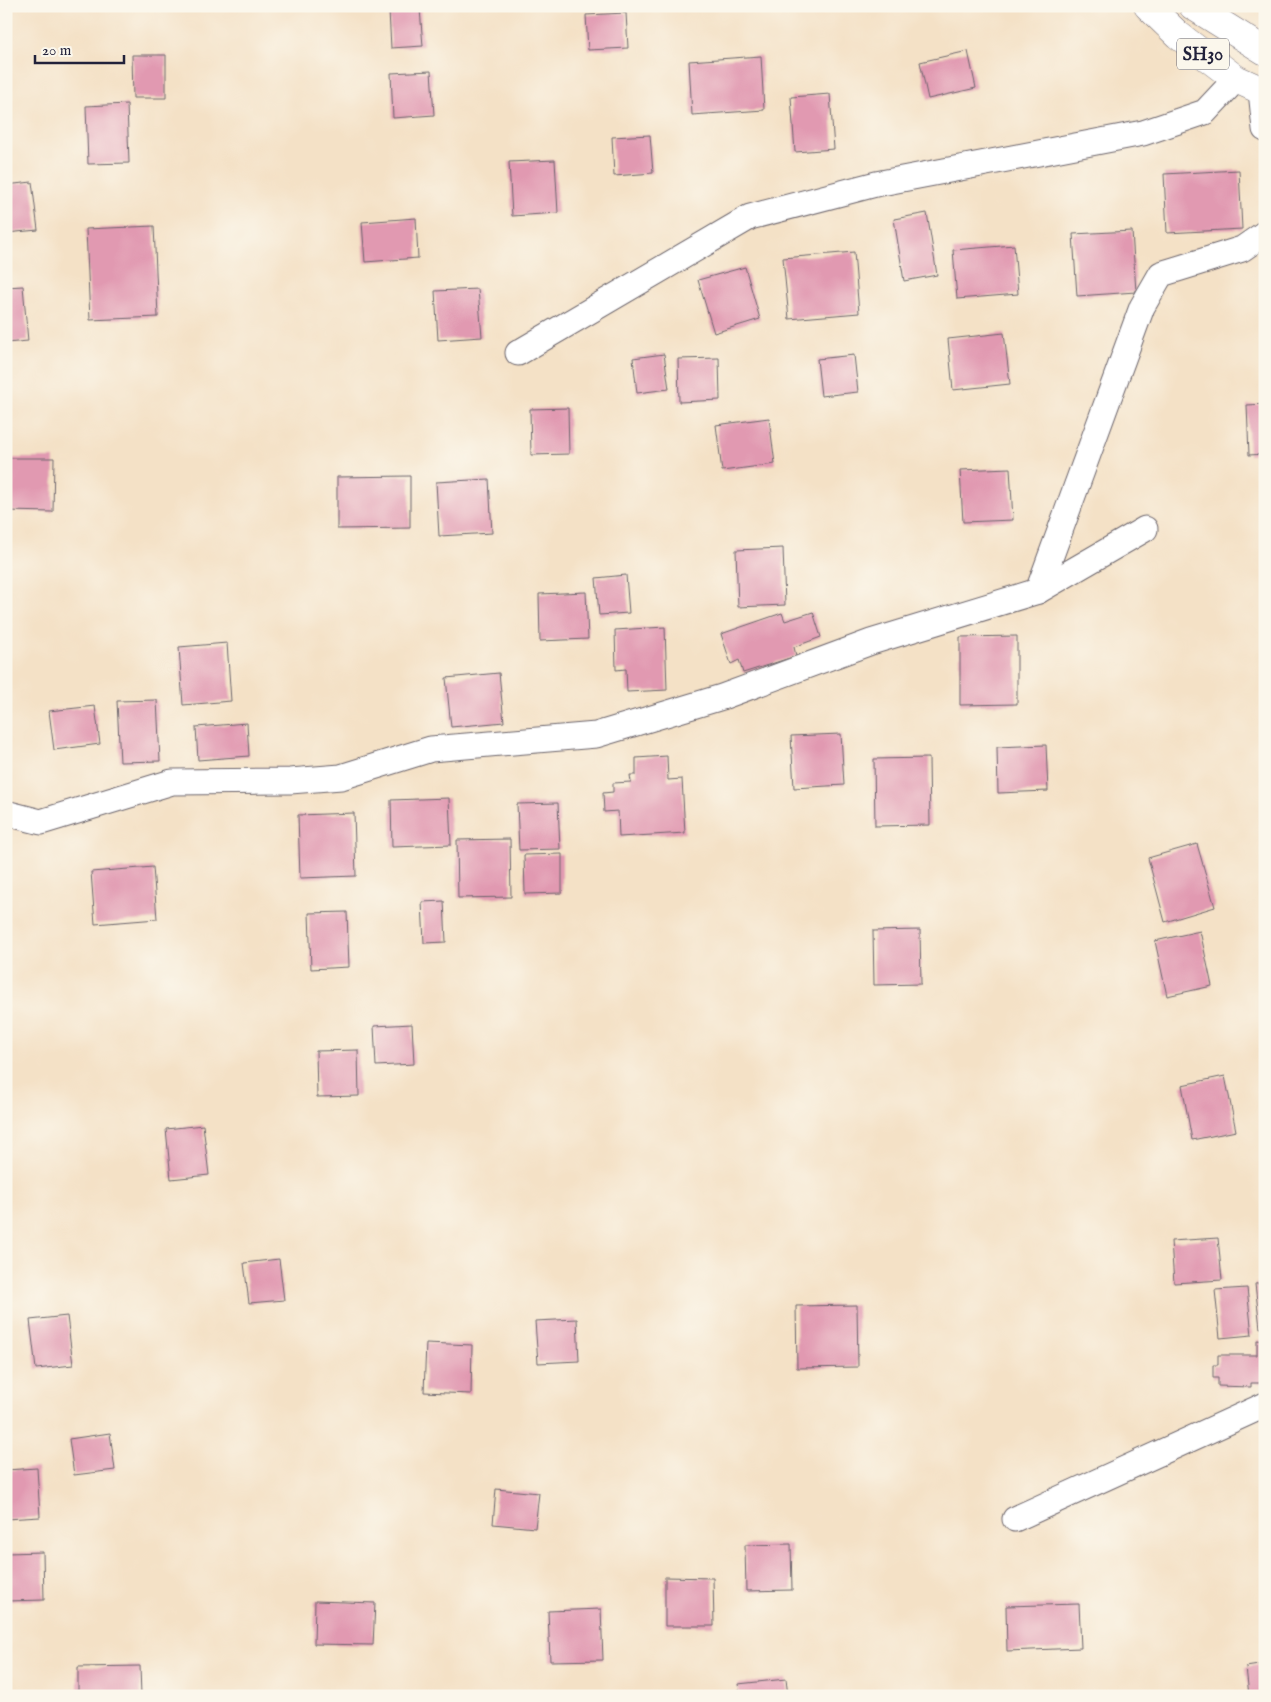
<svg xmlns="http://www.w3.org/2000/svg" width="1271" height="1702" viewBox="0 0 1271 1702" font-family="'IM FELL English',serif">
<rect width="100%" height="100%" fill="#fbf7ec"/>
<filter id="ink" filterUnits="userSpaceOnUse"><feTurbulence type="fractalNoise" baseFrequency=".02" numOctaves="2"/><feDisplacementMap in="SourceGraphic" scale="10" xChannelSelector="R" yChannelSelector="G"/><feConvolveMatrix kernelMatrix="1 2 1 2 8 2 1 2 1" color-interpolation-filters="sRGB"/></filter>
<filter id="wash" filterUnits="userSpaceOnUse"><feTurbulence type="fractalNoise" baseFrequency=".0096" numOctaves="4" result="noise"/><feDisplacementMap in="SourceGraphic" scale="20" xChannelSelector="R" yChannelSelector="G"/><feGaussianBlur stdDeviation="1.12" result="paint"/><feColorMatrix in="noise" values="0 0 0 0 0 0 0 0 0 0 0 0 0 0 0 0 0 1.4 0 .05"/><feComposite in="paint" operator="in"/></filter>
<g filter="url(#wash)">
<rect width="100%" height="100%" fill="#f4e1c6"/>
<g id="blocks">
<g fill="#e199b1">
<polygon points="420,9 423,46 391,48 389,11"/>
<polygon points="626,13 628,48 588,50 586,15"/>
<polygon points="968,51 976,88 928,99 920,62"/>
<polygon points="132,55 166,55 166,98 133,98"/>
<polygon points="761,56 764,110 692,115 689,61"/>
<polygon points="431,71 434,115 393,118 391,73"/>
<polygon points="830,94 834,149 795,152 791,97"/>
<polygon points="127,104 129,163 88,164 86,106"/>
<polygon points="650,135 653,173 614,176 612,137"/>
<polygon points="555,160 558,213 512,216 509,162"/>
<polygon points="1239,170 1242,229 1167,233 1164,174"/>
<polygon points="32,182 38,230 6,233 6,185"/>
<polygon points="927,213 937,275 904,281 894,219"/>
<polygon points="416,218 418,258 365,262 362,222"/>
<polygon points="154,226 158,317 90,320 86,229"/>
<polygon points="1132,231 1136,292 1077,296 1073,234"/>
<polygon points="1014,245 1018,294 957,299 953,250"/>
<polygon points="854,252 859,313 789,319 783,258"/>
<polygon points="745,267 760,319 714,333 698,280"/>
<polygon points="23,286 28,341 6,343 6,287"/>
<polygon points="478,289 482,337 438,340 435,291"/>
<polygon points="1004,333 1010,384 953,390 948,339"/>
<polygon points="664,354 669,389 637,393 633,358"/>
<polygon points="854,355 858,392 821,396 817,359"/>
<polygon points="719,358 720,400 679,402 678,359"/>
<polygon points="1265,404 1265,454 1249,455 1247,405"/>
<polygon points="568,408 569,454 531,455 530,409"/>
<polygon points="769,418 775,464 722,471 716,425"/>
<polygon points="6,458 54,458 53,512 6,511"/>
<polygon points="1010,468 1013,520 963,522 960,470"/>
<polygon points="410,476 410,528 337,529 337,477"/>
<polygon points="489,479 492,533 439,536 436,482"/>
<polygon points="783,548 785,605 738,607 736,550"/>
<polygon points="626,575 629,613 599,615 596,578"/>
<polygon points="586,592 588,639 540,641 539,594"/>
<polygon points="813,612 821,637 794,647 796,656 743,673 739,660 731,664 721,634 782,613 785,621"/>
<polygon points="665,627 667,690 627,692 626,669 616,670 615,630"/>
<polygon points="1017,636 1017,704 960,705 960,637"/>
<polygon points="227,643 231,701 183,705 179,647"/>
<polygon points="499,673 504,722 451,727 446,678"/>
<polygon points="157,700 160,761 120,762 117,701"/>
<polygon points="95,706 100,744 54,750 49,711"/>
<polygon points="247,723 249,756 198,760 196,727"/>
<polygon points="841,734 844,785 794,788 791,736"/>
<polygon points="1046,745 1048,791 998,793 997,747"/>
<polygon points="667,756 668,780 682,779 685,833 619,837 618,811 604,812 603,793 613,792 613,783 631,782 630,775 636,775 636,758"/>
<polygon points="929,758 930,825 875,826 874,759"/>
<polygon points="449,798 451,845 392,847 391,800"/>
<polygon points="558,803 560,849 519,850 517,804"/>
<polygon points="354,813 356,876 300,878 298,815"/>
<polygon points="510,839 511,897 458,898 457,840"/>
<polygon points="1197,844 1215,907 1165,922 1148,858"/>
<polygon points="562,854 562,893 525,894 524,855"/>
<polygon points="153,867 157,919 95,924 91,872"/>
<polygon points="444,901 446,942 424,943 422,902"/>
<polygon points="347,912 349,967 311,969 309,913"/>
<polygon points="920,930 921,984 874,985 873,931"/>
<polygon points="1200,931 1212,986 1167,996 1155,941"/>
<polygon points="412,1024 414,1064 376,1066 374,1026"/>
<polygon points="358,1050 359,1096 317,1097 316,1051"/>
<polygon points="1225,1076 1236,1131 1192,1140 1182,1085"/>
<polygon points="203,1125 209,1175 171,1179 166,1129"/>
<polygon points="1218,1238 1222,1280 1174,1283 1171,1241"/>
<polygon points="279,1259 284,1300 249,1303 244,1263"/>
<polygon points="1265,1283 1265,1327 1260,1328 1255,1284"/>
<polygon points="1247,1288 1252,1335 1220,1338 1215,1290"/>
<polygon points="857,1305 858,1367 797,1368 796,1306"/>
<polygon points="67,1316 73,1365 36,1369 30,1320"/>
<polygon points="577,1319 579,1361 538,1363 535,1321"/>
<polygon points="1257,1340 1265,1341 1265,1383 1251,1383 1251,1387 1218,1386 1218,1378 1213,1378 1213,1365 1218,1365 1218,1355 1257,1355"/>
<polygon points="426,1343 472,1345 471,1394 424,1392"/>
<polygon points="110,1433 115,1470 74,1475 69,1439"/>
<polygon points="37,1468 40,1517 6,1519 6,1470"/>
<polygon points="496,1489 539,1493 535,1528 493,1524"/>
<polygon points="791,1544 792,1590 746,1591 745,1545"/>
<polygon points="43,1552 44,1600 6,1601 6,1553"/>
<polygon points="665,1577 713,1578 714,1626 665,1626"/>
<polygon points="315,1601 375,1603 373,1645 314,1644"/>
<polygon points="1079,1604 1081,1648 1007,1651 1006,1606"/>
<polygon points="601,1609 603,1660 550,1661 548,1611"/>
<polygon points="1265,1664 1265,1696 1249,1696 1246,1667"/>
<polygon points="140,1666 141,1696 78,1696 78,1667"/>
<polygon points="786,1679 788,1696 740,1696 738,1684"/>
</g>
</g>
</g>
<g filter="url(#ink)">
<use href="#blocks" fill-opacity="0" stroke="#6c656c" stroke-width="1"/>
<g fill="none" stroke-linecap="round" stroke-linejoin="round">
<defs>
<g id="street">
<polyline points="1261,91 1265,129"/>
<polyline points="518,353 750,217 876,184 1143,133 1205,112 1236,79"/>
<polyline points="1038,591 1145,529"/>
<polyline points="6,813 41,822 172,782 290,781 341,777 431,749 596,735 722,697 871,642 1038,591 1142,307 1161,274 1242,249 1265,233"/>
<polyline points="1015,1519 1265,1405"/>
</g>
<g id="primary">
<polyline points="1148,6 1178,35 1236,79 1265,92"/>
<polyline points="1193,6 1265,51"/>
</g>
</defs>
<use href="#street" stroke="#6c656c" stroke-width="27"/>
<use href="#primary" stroke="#6c656c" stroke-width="29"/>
<polyline stroke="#6c656c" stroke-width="3" stroke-dasharray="4 4" stroke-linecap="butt" points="1265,987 1265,989"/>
<use href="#street" stroke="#fff" stroke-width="25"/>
<use href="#primary" stroke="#fff" stroke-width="28"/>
</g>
</g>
<g text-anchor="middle" stroke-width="5" stroke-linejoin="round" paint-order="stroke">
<rect fill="#fbf7ec" stroke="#636270" stroke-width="1" x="1177" y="38.5" width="52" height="31" rx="4"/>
<g font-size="18" font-weight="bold" fill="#22223b">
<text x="1203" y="60">SH30</text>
</g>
</g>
<rect width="1271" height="1702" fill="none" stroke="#fbf7ec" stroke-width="25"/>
<path d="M35 55v8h89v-8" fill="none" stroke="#22223b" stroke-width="2.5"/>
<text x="42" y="55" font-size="15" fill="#22223b" stroke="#fbf7ec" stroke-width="4" paint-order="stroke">20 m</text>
</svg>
